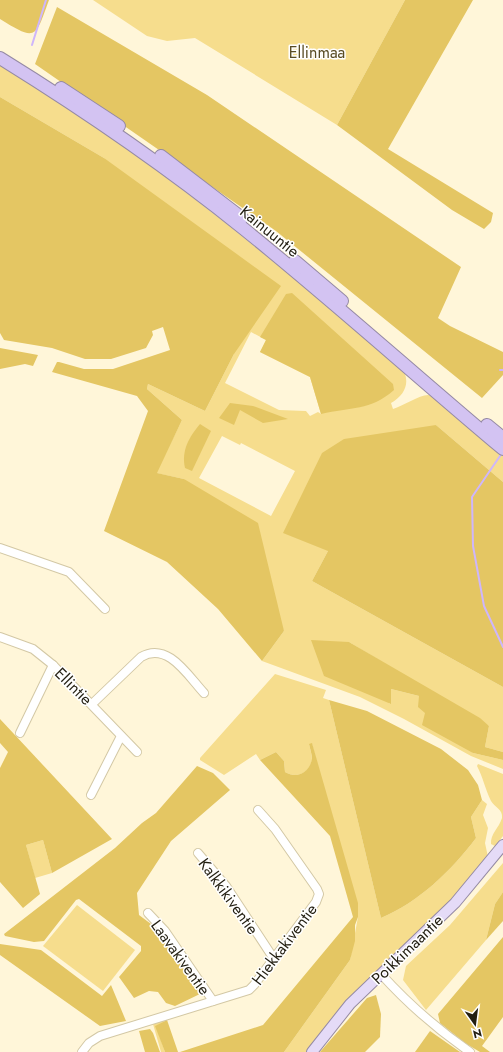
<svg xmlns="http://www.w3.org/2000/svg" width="503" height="1052" viewBox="0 0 503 1052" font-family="Jost,sans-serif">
<rect width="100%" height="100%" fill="#fff6d9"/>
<g fill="#f6dd8d" fill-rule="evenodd">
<polygon points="93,0 405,0 337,125 195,38 167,41 147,36"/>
<path d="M 0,65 C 145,151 272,260 402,368 C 411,382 405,395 391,403 L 393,409 C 403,406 419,395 428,395 C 440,396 491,445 503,455 L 503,482 L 436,425 L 328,551 L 312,581 L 503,687 L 503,752 L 485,747 L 489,726 L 349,642 L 390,704 L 391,689 L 419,696 L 473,753 L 503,760 L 503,769 L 471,756 L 404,719 L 360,697 L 262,661 L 284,631 L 184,479 L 156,473 L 182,420 L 147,389 L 148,384 L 205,411 L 234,354 L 104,158 L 0,97 ZM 251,332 L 266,340 L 260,352 L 310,377 L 321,414 L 318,412 L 310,416 L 306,411 L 279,410 L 225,383 ZM 222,436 L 240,445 L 241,443 L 295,471 L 271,516 L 199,478 Z"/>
<path d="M 275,674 L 326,690 L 323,698 L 329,700 L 381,918 C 419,902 451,871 476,838 L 471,817 L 482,800 L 487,804 L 483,815 L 488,828 L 485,843 L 488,857 L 451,900 L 357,990 L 306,1052 L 284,1052 L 350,960 L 358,917 L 312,744 L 309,744 C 310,748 312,755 312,760 C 309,773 297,779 285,772 L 284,761 L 276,752 L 260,760 L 256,754 L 224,775 L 200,760 L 200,758 Z"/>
<path d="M 478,764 L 503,774 L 503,836 L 495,846 L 491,844 C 490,834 499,828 502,818 C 503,809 495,808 491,801 C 485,789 483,777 477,766 Z"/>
<polygon points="43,840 52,873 35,878 26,845"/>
<polygon points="503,863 503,892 495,904 486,940 426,1010 403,980 406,966 450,925"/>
<polygon points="77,905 135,950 103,991 43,946"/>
<polygon points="166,1019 167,1020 156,1026 165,1052 161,1052 153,1024"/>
</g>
<g fill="#e4c663">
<path d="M 0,0 L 49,0 C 35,38 37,42 0,19 Z"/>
<polygon points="405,0 473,0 388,149 493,213 491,222 484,229 452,210 337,125"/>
<polygon points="57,7 207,95 461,267 438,318 450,326 503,352 503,375 482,398 276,231 35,64"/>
<polygon points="0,97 104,158 281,286 234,354 205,411 148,384 147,389 182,420 157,473 184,479 258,523 284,631 262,661 218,609 167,562 104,531 148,411 137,396 52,372 57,362 59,362 84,369 113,369 170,350 163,327 152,331 153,335 146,348 111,359 85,359 52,348 4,340 0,333"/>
<path d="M 292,293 L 393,384 L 394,390 C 370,411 351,407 321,414 L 310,377 L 260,352 L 266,340 L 260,337 L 286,294 Z"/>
<polygon points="0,348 38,355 33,366 25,364 0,369"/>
<polygon points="230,403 253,406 288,419 263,423 240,410 234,425 219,418"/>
<path d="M 200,424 L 211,431 L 192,471 L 185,468 C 181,451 189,437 200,424 Z"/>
<polygon points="436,425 503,482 503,687 312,581 328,551 283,533 322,453 344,439"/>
<polygon points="311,640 349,642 480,718 489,726 485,747 503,752 503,760 473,753 422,725 425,713 418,707 419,696 391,689 391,704 324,676"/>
<path d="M 329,700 L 367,711 L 441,749 L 468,770 L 478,785 L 482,800 L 471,817 L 476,838 C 451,871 419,902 381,918 Z"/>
<polygon points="0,719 112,839 52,873 43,840 26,845 40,894 23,908 0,882 0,768 8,752 0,743"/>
<path d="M 312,743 L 358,903 L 358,917 L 355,925 L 355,941 L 350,960 L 284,1052 L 180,1052 L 263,1025 L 353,917 L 330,836 L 260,760 L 276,752 L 284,761 L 285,772 C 297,779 309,773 312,759 C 312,755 310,748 309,744 Z"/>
<polygon points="197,766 213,773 230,790 171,841 137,893 139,915 151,924 202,993 175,1006 166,1003 158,992 149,991 134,998 119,977 141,951 141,946 79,899 76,900 44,941 34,942 5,936 4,934 115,848 142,823 156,813"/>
<polygon points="503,892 503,921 486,940 495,904"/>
<polygon points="503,937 503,1017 482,1046 490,1052 480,1052 465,1043 440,1023 438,1014"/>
<polygon points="0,944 41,950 102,996 111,985 126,1021 100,1026 0,955"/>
<polygon points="376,995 381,1014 380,1037 365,1052 320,1052 367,998"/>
<polygon points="167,1020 178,1052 165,1052 155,1026"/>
<polygon points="150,1029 153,1033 160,1052 145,1052 139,1031"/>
<polygon points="430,1031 460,1052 415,1052"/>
</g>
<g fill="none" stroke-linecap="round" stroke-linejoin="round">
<g stroke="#ceb6fb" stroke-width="2">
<polyline points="32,45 46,0"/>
<polyline points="500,370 503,370"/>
<polyline points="502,453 472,497 473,546 484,606 503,647"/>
</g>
<defs>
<g id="minor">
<polyline points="0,548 69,572 105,609"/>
<polyline points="0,637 33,649 53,665 137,752"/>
<path d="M 92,704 L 141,657 C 168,641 188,676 204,693"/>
<polyline points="20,733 53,665"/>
<polyline points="91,795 121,736"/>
<polyline points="198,853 226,886 274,959"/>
<polyline points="148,913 165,931 213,1001"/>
<path d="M 381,974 C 408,1004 437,1029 470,1052"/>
<polyline points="82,1052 89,1043 100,1036 249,990 254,985 316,902 319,894 317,889 275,829 258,810"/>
</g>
<polyline id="major" points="312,1052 350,1004 455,903 503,845"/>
<g id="highway">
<path d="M 0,58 C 84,110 167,167 244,229 C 332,300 416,376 503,449"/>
<polyline points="61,88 119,126"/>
<polyline points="161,156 242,218"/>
<polyline points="295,261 342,301"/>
<polyline points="487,425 503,438"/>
</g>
</defs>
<use href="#minor" stroke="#d3c8a5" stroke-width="10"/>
<use href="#major" stroke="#958aa4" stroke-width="12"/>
<use href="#highway" stroke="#958aa4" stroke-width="14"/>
<use href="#minor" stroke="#fff" stroke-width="8"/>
<use href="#major" stroke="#e5dbf7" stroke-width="10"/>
<use href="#highway" stroke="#d3c3f2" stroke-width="12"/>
</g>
<g text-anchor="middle" stroke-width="3" stroke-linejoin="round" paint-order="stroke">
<g font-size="16" fill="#584b22" stroke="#fff">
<text x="317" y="58">Ellinmaa</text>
</g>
<g font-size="16" fill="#231f12" stroke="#fff">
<text transform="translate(270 231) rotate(39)" y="6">Kainuuntie</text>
<text transform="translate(74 686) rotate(45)" y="6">Ellintie</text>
<text transform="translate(229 896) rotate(54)" y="6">Kalkkikiventie</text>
<text transform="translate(284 944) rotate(-53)" y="6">Hiekkakiventie</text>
<text transform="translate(407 949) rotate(-44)" y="6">Poikkimaantie</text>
<text transform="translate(181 957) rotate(54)" y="6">Laavakiventie</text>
</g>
</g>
<g transform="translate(475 1024) rotate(166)" stroke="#ffffff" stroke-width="3" paint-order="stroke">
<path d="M0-3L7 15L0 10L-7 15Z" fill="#231f12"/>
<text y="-6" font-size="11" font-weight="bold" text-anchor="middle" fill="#231f12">N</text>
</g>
</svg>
